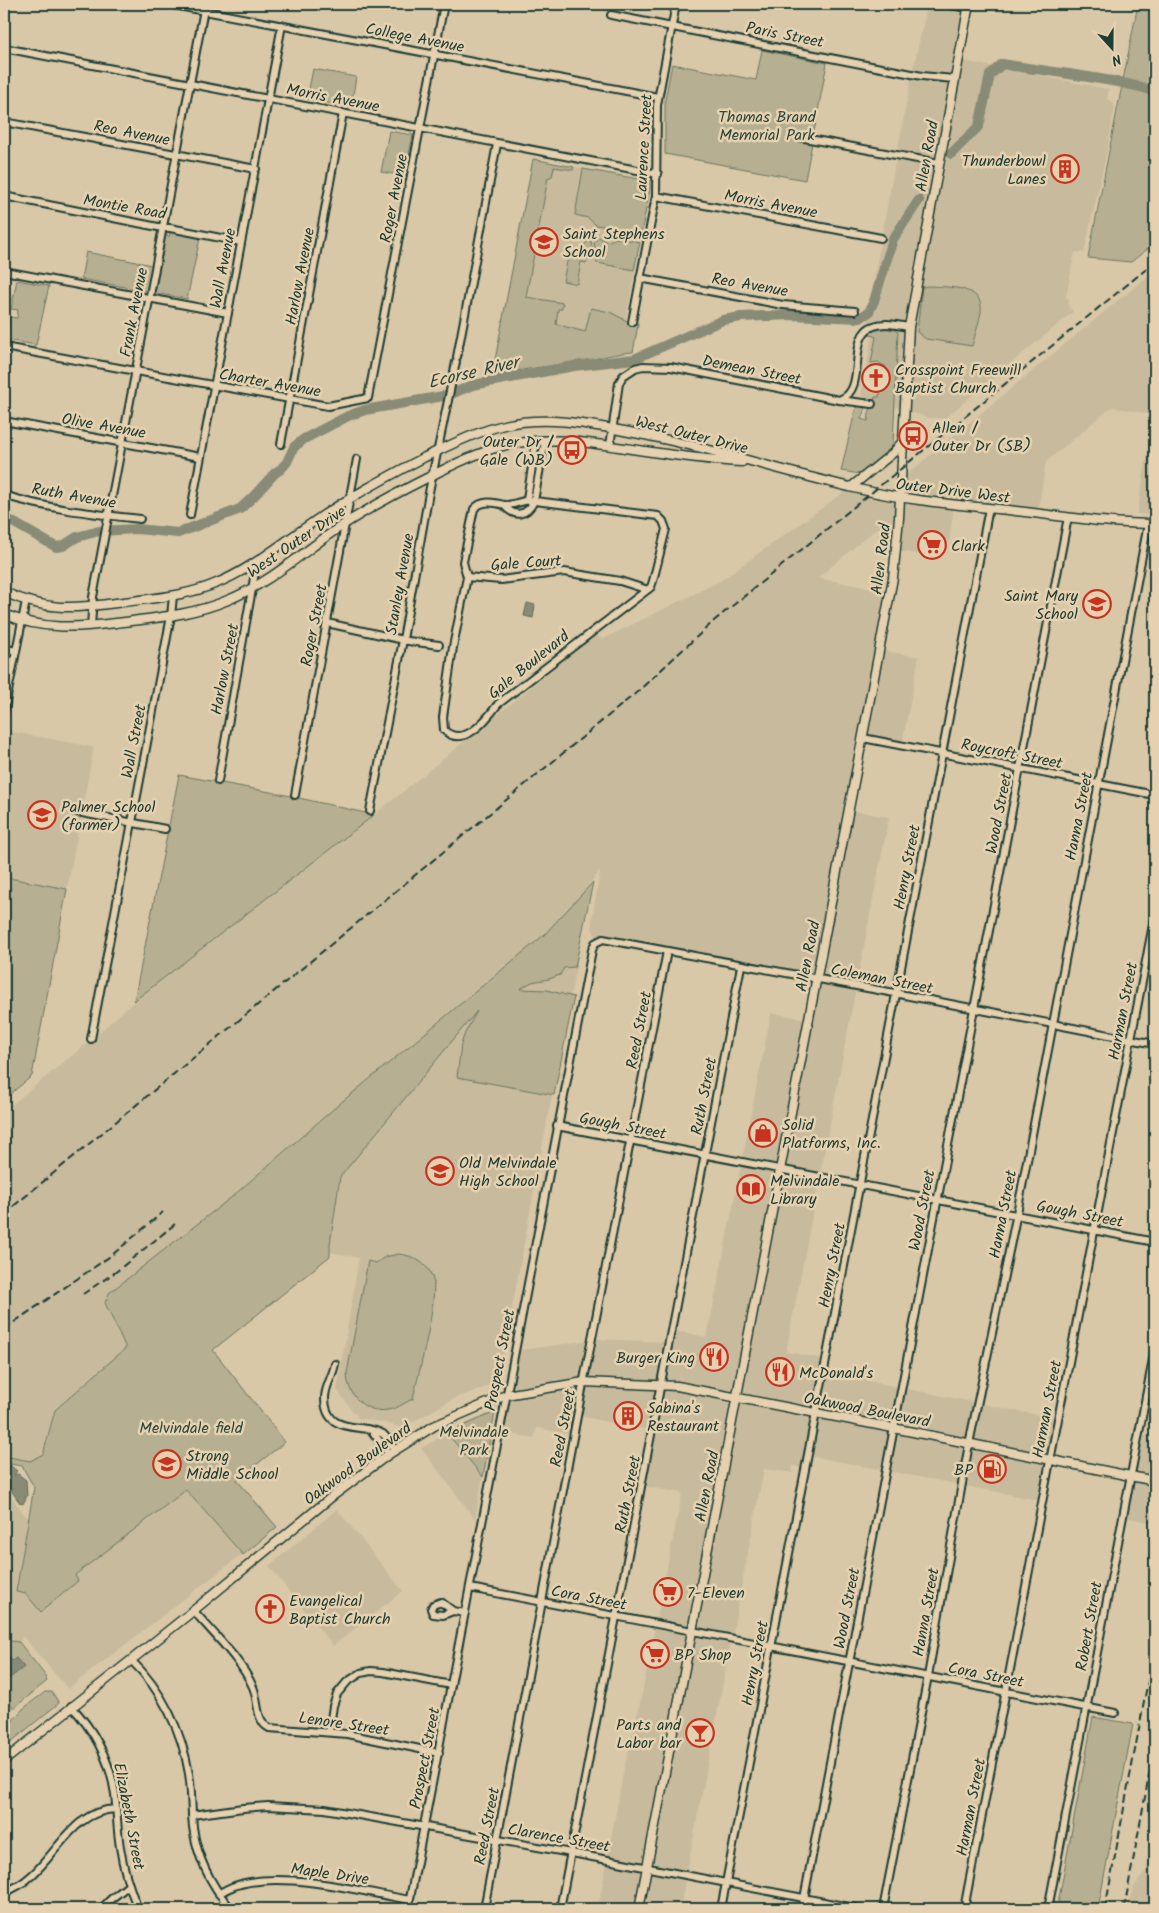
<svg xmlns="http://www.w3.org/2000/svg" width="1159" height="1913" viewBox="0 0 1159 1913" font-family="Kalam,sans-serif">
<rect width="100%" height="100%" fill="#d9c8a8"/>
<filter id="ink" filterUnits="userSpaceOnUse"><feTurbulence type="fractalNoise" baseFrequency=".02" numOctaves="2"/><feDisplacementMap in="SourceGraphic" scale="10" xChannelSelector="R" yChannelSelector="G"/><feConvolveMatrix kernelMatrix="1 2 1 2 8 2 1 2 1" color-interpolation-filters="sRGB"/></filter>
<g filter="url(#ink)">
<g fill="#c8bb9d">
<polygon points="928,4 969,4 958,60 1109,89 1107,99 1113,102 1115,107 1107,151 1084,253 1075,252 1066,297 1069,299 1068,306 1073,312 944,419 929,418 861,396 873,332 866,331 881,238 912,73"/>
<polygon points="533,159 650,181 650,189 626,320 618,353 594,358 533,367 492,376"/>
<polygon points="1155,270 1155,515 1137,514 1154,415 1112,407 1046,462 1038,513 954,504 949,542 926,556 906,552 896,553 898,518 875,530 818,578 891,592 880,650 919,657 902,745 863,738 849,810 889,817 786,1352 826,1359 824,1372 1058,1419 1043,1501 809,1456 806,1469 793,1466 792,1473 764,1469 680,1909 598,1909 624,1768 640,1703 682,1493 642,1486 653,1431 578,1416 574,1435 537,1428 534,1438 499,1432 514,1351 599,1339 668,1342 671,1330 707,1337 771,1013 809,1019 817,979 598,941 592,928 592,919 600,871 569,910 544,935 338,1105 233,1196 126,1348 55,1410 39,1463 4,1462 4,1111 91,1040 134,1001 374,815 595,635 603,639 720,581 851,487 900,498 901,479"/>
<polygon points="8,731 94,747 67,889 4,877 4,752"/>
<polygon points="583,930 498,1383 453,1399 401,1429 394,1425 358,1418 337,1390 359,1258 330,1252 330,1256 213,1350 285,1442 237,1480 277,1527 68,1689 23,1637 19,1642 4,1640 4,1487 29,1520 16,1591 82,1449 333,1222 354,1098"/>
<polygon points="447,1433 483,1477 475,1519 421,1448"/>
<polygon points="1139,1434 1155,1436 1155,1523 1122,1517"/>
<polygon points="337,1509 403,1591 333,1646 269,1566"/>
<polygon points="4,1696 14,1708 4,1715"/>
<polygon points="1155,1821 1155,1909 1128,1909 1133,1888 1148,1868"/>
</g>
<g fill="#b6af92" stroke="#6a7663">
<polygon points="1138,4 1155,5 1155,243 1131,262 1088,258"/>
<polygon points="762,50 827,63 805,180 665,154 665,100 672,64 756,80"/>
<polygon points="313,69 356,77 351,107 307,99"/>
<polygon points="389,131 413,135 405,176 381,172"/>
<path d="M 533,159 L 574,167 L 573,170 L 554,167 L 552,176 L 548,178 L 526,297 L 563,303 L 562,309 L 558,309 L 556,324 L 585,332 L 591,308 L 610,312 L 629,322 L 638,323 L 638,325 L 633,352 C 619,353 607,356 594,359 C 560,365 526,368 492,376 Z"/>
<polygon points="583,169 650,181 650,189 640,239 617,234 610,227 596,225 588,218 575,215"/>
<polygon points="170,232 200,238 187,299 155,293 166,234 169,237"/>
<polygon points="599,237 607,242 616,238 640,242 634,270 597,263 594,242"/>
<polygon points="589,241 591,241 593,254 590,256 581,247"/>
<polygon points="570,248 579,250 588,260 586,263 581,262 577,284 563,281"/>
<polygon points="86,252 152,265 147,291 81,279"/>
<polygon points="17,280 49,286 36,345 6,340 10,317 17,318 18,310 11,309"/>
<path d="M 928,286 C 945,287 985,285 981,312 C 979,323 975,335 972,346 L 926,339 L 917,332 L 922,287 Z"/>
<polygon points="876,328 894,329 898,332 893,444 890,450 860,474 841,471 856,407 863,406 865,410 861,419 868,421 869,413 875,397 879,397 886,367 878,362 871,363 876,337 869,334"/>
<polygon points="179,775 286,795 374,815 134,1001"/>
<polygon points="4,877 67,889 32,1076 4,1099"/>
<polygon points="593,882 575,967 564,968 560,975 549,979 532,982 520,989 547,990 574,997 554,1095 457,1077 461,1044 465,1033 477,1011 340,1177 330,1244 330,1256 213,1350 285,1442 237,1480 277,1527 243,1555 186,1490 75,1575 78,1581 41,1612 26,1594 16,1592 34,1487 22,1466 4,1463 4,1456 30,1461 43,1454 55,1410 126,1348 105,1303 109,1293 233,1196 338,1105 544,935"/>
<path d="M 398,1254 C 412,1255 426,1262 432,1276 C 440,1295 418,1375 413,1399 C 405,1402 397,1409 388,1410 C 365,1414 347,1395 347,1373 L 368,1261 L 376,1263 L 385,1257 Z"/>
<polygon points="495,1412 483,1477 447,1433"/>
<polygon points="4,1640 19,1642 44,1674 47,1681 14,1708 4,1696"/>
<path d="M 45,1692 L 52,1692 L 59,1703 L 11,1742 C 0,1721 31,1703 45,1692 Z"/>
<polygon points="1093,1717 1133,1724 1098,1909 1057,1909"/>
</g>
<g fill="#888b75" stroke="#5e6c5b">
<polygon points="527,603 535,605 533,618 524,616"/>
<polygon points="4,1465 11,1466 17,1471 14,1475 18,1474 26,1480 27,1496 23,1504 20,1503 8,1486 8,1479 10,1477 4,1477"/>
<polygon points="7,1654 12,1661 16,1658 24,1667 6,1681 4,1678 4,1656"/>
</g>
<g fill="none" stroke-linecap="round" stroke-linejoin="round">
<g stroke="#888b75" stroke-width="10">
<path d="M 951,154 L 979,126 L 990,75 L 1002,64 C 1028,69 1143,82 1155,93"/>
<polyline points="4,517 56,547 63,546 77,537 99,531 137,529 178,533 240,509 253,497 275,473 281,469 287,462 294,447 304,439 348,416 365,410 449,395 473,385 574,366 634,359 723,320 741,317 792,315 860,318 869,312 874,301 893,239 919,200"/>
</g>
<defs>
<g id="minor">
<polyline points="168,4 658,97"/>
<polyline points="945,4 968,8"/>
<polyline points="611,15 922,76 954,79"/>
<polyline points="4,48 658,174"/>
<polyline points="4,122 256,169"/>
<polyline points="799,137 939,163"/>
<polyline points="4,196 163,228 170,228 241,242"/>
<polyline points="656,196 881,238"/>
<polyline points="4,271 228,313"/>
<polyline points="640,278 783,305 855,311"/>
<polyline points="632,322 656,196 657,105 676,4"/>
<polyline points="4,347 328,406 368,398 444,4"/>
<polyline points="457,357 497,144"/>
<path d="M 841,399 C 868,389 846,334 874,326 C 885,322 898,325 909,327"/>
<polyline points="4,421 200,457"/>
<polyline points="281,444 343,113"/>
<polyline points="610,446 619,383 623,376 635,368 643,366 671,367 839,400 872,404"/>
<path d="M 4,495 C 46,509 96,514 140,519"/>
<polyline points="527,499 536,441"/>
<path d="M 504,505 C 493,502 482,500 474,509 L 463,562 L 467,577 L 453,647 L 443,717 L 444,730 C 464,749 487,719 498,704 L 651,587 L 653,581 L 666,529 L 663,521 L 658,516 L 535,501 L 534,501 C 524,498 515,506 504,505 C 514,518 527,516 534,501 L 545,440"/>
<polyline points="190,515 282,25"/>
<polyline points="467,577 501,580 564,572 620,581 645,589"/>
<polyline points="327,623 408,641 439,645"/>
<polyline points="91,626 93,597 205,4"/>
<polyline points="4,648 15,651"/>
<polyline points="4,712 26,601"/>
<polyline points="863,738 1155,795"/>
<polyline points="218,781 257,561"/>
<polyline points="295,795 357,459"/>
<polyline points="370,811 402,645 430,487 456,362"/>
<polyline points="77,812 165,829"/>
<polyline points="91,1039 171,616 173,596"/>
<polyline points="557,1126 1155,1242"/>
<path d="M 335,1364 C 333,1376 325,1386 325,1398 C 325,1437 365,1422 383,1434 C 387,1437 391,1445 394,1450"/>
<polyline points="372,1431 389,1454"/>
<path d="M 470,1588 C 685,1629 899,1672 1115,1713"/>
<path d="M 193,1610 C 212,1632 242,1661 253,1687 C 259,1701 255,1720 269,1728 L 347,1734 L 439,1753"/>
<polyline points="453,1611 443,1615 433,1614 431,1609 433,1605 441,1602 453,1611 465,1613"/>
<path d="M 131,1660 C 162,1690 182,1731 189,1774 C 192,1791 191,1809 193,1827 C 197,1858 211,1885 231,1909"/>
<path d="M 71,1706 C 95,1731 110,1761 115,1794 C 117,1812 117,1830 120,1847 C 123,1868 130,1890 138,1909"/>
<polyline points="329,1732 333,1706 337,1694 347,1682 361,1673 371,1671 383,1672 451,1685"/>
<polyline points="192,1815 243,1808 268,1806 325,1809 577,1854 860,1909"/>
<path d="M 4,1892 C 51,1878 64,1810 116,1809"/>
<path d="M 219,1894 C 262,1863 361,1892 410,1900"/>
<polyline points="101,1909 111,1899 129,1885"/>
<polyline points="408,1909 592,950 595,943 603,939 889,992 1155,1044"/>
<polyline points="484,1909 581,1395 667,951"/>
<polyline points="560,1909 741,966"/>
<polyline points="721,1909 989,508"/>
<polyline points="802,1909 1068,517"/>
<polyline points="883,1909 928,1676 969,1444 1018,1208 1148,524"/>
<polyline points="964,1909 1155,914"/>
<polyline points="1048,1909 1155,1349"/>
</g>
<g id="major">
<polyline points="851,487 893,453 903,441"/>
<path d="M 4,592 C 46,611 72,609 116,603 C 150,598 185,597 217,583 C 251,569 279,545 309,525 C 346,499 385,478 425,457 C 450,445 476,432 504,425 C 545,416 583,423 624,431 C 702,445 777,470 854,488 C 907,501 962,505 1016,511 C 1062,516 1109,524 1155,524"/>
<path d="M 4,614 C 41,630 77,628 116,623 C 154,618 193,615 228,600 C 267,584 300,555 334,531 C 363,511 395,494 427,478 C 450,466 474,454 499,447 C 541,435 583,442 625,448 C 664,454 703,460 742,462"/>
<polyline points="4,1761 188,1615 334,1495 389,1454 434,1426 506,1395 584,1382 677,1386 893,1428 1155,1481"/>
<polyline points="639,1909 893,578 899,518 909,327 969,4"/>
</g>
</defs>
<use href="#minor" stroke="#1f3d34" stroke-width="10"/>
<use href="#major" stroke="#1f3d34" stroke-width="11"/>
<use href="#minor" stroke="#e5d1af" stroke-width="6"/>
<use href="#major" stroke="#e5d1af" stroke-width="8"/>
<g stroke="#1f3d34" stroke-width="2" stroke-dasharray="8 4" stroke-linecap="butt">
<polyline points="4,1214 636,693 715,620 1155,262"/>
<polyline points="83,1294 117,1271 175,1224"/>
<polyline points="4,1329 112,1255 163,1212"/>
<polyline points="1105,1909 1147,1686 1155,1657"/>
<polyline points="1124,1909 1155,1744"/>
</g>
</g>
</g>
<defs>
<symbol id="building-ring" viewBox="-11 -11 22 22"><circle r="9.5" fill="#e5d1af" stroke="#c8321e" stroke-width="1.5"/><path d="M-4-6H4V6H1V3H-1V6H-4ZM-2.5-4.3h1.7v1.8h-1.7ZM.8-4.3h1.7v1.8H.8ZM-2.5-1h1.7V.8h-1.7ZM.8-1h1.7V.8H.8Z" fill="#c8321e"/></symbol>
<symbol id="school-ring" viewBox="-11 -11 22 22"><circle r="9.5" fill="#e5d1af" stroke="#c8321e" stroke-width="1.5"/><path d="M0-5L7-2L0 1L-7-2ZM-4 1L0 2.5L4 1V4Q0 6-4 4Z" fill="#c8321e"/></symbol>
<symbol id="church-ring" viewBox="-11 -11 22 22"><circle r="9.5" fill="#e5d1af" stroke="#c8321e" stroke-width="1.5"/><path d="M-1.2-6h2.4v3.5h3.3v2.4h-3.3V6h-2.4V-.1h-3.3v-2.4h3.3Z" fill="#c8321e"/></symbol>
<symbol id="bus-ring" viewBox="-11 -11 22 22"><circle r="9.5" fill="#e5d1af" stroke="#c8321e" stroke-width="1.5"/><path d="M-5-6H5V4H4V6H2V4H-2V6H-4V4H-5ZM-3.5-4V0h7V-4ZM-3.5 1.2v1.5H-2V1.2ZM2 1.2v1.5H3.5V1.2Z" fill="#c8321e"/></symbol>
<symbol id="supermarket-ring" viewBox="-11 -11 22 22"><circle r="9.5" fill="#e5d1af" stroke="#c8321e" stroke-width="1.5"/><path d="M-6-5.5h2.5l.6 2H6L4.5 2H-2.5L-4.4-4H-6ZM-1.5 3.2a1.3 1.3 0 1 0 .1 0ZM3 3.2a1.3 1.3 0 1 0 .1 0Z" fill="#c8321e"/></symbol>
<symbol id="shop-ring" viewBox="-11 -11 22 22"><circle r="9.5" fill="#e5d1af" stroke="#c8321e" stroke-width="1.5"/><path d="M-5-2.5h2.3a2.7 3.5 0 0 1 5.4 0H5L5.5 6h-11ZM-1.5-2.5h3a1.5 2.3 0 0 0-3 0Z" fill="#c8321e"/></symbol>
<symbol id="library-ring" viewBox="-11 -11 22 22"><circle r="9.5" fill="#e5d1af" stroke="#c8321e" stroke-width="1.5"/><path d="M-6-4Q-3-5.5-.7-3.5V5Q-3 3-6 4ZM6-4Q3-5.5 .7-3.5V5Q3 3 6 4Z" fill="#c8321e"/></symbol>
<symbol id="restaurant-ring" viewBox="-11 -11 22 22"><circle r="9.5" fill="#e5d1af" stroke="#c8321e" stroke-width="1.5"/><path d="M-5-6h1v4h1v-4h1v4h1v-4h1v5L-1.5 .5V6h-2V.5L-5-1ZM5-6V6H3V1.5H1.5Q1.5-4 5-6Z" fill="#c8321e"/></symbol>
<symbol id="fuel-ring" viewBox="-11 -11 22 22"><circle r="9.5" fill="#e5d1af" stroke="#c8321e" stroke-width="1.5"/><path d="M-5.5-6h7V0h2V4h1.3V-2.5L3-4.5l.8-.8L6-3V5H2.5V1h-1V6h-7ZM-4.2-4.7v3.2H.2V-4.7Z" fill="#c8321e"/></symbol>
<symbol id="bar-ring" viewBox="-11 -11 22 22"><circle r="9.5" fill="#e5d1af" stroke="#c8321e" stroke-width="1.5"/><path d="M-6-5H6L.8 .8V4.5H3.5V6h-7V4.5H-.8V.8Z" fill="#c8321e"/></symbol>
</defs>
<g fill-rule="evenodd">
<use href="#building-ring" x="1049" y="153" width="32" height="32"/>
<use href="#school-ring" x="528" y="226" width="32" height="32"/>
<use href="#church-ring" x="860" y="362" width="32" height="32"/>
<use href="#bus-ring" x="897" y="420" width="32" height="32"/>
<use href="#bus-ring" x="556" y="434" width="32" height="32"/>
<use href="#supermarket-ring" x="916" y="529" width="32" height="32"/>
<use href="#school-ring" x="1081" y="588" width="32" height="32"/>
<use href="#school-ring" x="26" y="799" width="32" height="32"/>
<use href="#shop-ring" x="747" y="1117" width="32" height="32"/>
<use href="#school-ring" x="424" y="1155" width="32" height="32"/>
<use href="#library-ring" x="735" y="1173" width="32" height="32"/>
<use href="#restaurant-ring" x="698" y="1341" width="32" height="32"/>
<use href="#restaurant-ring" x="764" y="1356" width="32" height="32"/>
<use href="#building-ring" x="612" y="1400" width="32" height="32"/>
<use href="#school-ring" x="151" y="1448" width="32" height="32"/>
<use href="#fuel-ring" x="976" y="1453" width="32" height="32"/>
<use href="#supermarket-ring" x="652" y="1576" width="32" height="32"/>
<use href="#church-ring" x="254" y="1593" width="32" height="32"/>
<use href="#supermarket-ring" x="639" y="1638" width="32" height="32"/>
<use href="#bar-ring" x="684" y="1717" width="32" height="32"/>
</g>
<g text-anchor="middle" stroke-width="5" stroke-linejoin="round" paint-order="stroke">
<g font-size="16" fill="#1f3d34" stroke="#e5d1af">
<text transform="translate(785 34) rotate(11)" y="6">Paris Street</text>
<text transform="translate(415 37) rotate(11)" y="6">College Avenue</text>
<text transform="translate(333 97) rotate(11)" y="6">Morris Avenue</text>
<text transform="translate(132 132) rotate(11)" y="6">Reo Avenue</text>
<text transform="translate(643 147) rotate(-87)" y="6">Laurence Street</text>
<text transform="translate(926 156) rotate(-80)" y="6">Allen Road</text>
<text transform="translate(393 198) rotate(-79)" y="6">Roger Avenue</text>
<text transform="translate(771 203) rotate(11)" y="6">Morris Avenue</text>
<text transform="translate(125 206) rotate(10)" y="6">Montie Road</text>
<text transform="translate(222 268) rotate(-79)" y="6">Wall Avenue</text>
<text transform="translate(299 276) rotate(-79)" y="6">Harlow Avenue</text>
<text transform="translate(750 284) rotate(10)" y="6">Reo Avenue</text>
<text transform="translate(133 312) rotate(-79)" y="6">Frank Avenue</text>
<text transform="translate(752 369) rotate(11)" y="6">Demean Street</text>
<text transform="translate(270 382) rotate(10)" y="6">Charter Avenue</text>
<text transform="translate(104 425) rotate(10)" y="6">Olive Avenue</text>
<text transform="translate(692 434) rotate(14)" y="6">West Outer Drive</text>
<text transform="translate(953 490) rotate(7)" y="6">Outer Drive West</text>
<text transform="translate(74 495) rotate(10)" y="6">Ruth Avenue</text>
<text transform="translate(296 541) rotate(-34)" y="6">West Outer Drive</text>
<text transform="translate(880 559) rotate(-83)" y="6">Allen Road</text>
<text transform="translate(526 562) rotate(-4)" y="6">Gale Court</text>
<text transform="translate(399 584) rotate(-80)" y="6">Stanley Avenue</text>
<text transform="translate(313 625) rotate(-79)" y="6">Roger Street</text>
<text transform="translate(528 664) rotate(-39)" y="6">Gale Boulevard</text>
<text transform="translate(224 669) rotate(-79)" y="6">Harlow Street</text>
<text transform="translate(133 741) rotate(-79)" y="6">Wall Street</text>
<text transform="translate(1012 753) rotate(11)" y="6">Roycroft Street</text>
<text transform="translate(998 813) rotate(-79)" y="6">Wood Street</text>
<text transform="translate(1078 816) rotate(-79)" y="6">Hanna Street</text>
<text transform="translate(906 867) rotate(-79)" y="6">Henry Street</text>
<text transform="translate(807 956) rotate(-79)" y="6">Allen Road</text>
<text transform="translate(882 978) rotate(11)" y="6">Coleman Street</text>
<text transform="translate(1122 1011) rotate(-79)" y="6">Harman Street</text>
<text transform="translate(638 1030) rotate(-79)" y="6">Reed Street</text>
<text transform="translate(703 1096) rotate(-79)" y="6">Ruth Street</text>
<text transform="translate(623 1125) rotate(11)" y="6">Gough Street</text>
<text transform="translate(921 1210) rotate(-79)" y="6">Wood Street</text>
<text transform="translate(1080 1213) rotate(11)" y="6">Gough Street</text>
<text transform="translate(1002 1214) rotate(-79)" y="6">Hanna Street</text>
<text transform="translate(831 1265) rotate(-79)" y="6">Henry Street</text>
<text transform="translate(499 1360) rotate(-79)" y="6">Prospect Street</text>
<text transform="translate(867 1409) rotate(11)" y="6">Oakwood Boulevard</text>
<text transform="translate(1046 1409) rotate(-79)" y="6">Harman Street</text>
<text transform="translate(562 1428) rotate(-79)" y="6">Reed Street</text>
<text transform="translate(357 1463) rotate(-36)" y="6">Oakwood Boulevard</text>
<text transform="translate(706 1486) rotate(-79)" y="6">Allen Road</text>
<text transform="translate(627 1494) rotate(-79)" y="6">Ruth Street</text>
<text transform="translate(589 1597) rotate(11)" y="6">Cora Street</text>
<text transform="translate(846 1608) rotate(-79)" y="6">Wood Street</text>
<text transform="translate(925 1612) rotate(-80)" y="6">Hanna Street</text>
<text transform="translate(1088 1626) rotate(-80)" y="6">Robert Street</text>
<text transform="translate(754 1663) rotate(-79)" y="6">Henry Street</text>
<text transform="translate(986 1674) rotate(11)" y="6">Cora Street</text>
<text transform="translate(344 1723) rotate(8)" y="6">Lenore Street</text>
<text transform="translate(424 1758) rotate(-79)" y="6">Prospect Street</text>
<text transform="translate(970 1807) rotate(-79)" y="6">Harman Street</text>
<text transform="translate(130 1816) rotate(79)" y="6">Elizabeth Street</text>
<text transform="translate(486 1826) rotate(-79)" y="6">Reed Street</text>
<text transform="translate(559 1837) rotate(10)" y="6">Clarence Street</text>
<text transform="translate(330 1873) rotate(8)" y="6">Maple Drive</text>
</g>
<g font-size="16" fill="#2e483d" stroke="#e5d1af">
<text x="767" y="122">Thomas Brand<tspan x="767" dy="18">Memorial Park</tspan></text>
<text x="191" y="1433">Melvindale field</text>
<text x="474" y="1437">Melvindale<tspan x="474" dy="18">Park</tspan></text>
</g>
<g font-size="16" fill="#1f3d34" stroke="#e5d1af" text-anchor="start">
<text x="1046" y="166" text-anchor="end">Thunderbowl<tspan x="1046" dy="18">Lanes</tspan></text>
<text x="563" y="239">Saint Stephens<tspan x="563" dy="18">School</tspan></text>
<text x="895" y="375">Crosspoint Freewill<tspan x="895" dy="18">Baptist Church</tspan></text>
<text x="932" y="433">Allen /<tspan x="932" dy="18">Outer Dr (SB)</tspan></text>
<text x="553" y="447" text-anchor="end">Outer Dr /<tspan x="553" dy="18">Gale (WB)</tspan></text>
<text x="951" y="551">Clark</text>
<text x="1078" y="601" text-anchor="end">Saint Mary<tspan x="1078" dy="18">School</tspan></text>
<text x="61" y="812">Palmer School<tspan x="61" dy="18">(former)</tspan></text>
<text x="782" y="1130">Solid<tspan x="782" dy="18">Platforms, Inc.</tspan></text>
<text x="459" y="1168">Old Melvindale<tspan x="459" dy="18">High School</tspan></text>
<text x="770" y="1186">Melvindale<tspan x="770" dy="18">Library</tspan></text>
<text x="695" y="1363" text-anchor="end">Burger King</text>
<text x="799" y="1378">McDonald's</text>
<text x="647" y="1413">Sabina's<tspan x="647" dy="18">Restaurant</tspan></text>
<text x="186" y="1461">Strong<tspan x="186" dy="18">Middle School</tspan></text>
<text x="973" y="1475" text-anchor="end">BP</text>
<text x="687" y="1598">7-Eleven</text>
<text x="289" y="1606">Evangelical<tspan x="289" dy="18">Baptist Church</tspan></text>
<text x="674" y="1660">BP Shop</text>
<text x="681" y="1730" text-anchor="end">Parts and<tspan x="681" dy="18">Labor bar</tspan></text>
</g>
<g font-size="18" font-style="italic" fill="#2f493e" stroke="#e5d1af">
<text transform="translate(473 372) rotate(-13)" y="6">Ecorse River</text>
</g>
</g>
<rect width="1159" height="1913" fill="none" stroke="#e5d1af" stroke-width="20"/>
<rect x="10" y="10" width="1139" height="1893" fill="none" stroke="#1f3d34" stroke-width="2" filter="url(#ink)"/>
<g transform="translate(1112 48) rotate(159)" stroke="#e5d1af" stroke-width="4" paint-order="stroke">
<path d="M0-4L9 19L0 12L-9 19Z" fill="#1f3d34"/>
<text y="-8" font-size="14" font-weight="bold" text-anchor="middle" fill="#1f3d34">N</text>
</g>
</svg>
